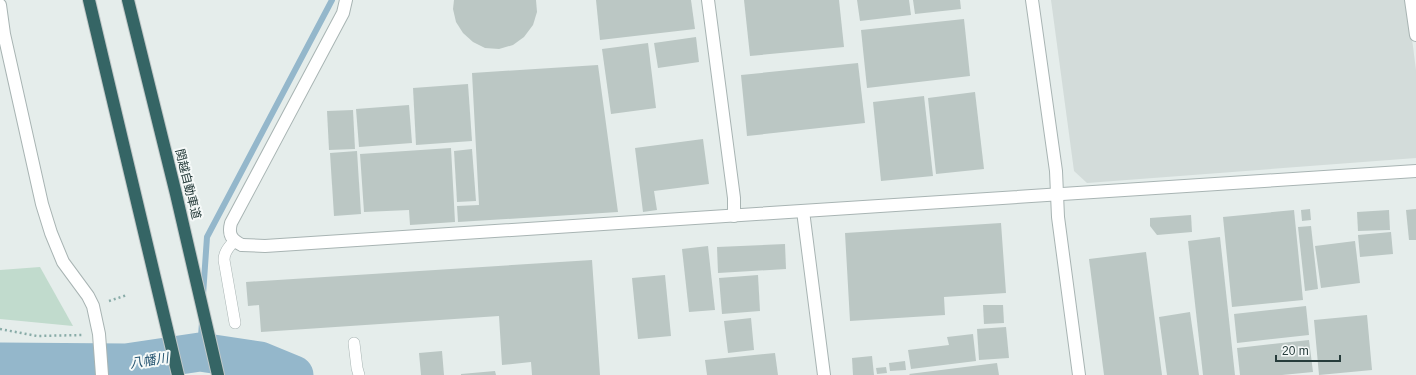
<svg xmlns="http://www.w3.org/2000/svg" width="1416" height="375" viewBox="0 0 1416 375" font-family="Helvetica,'Noto Sans JP',sans-serif">
<rect width="100%" height="100%" fill="#e5edeb"/>
<polygon fill="#d3dcda" points="1051,0 1407,0 1416,70 1416,158 1087,183 1074,171"/>
<polygon fill="#c1dbcd" points="40,267 73,326 0,319 0,270"/>
<g fill="none" stroke-linecap="round" stroke-linejoin="round">
<g stroke="#94b7cb" stroke-width="6">
<polyline points="203,295 207,237 332,0"/>
<polyline points="200,352 202,322"/>
</g>
<polyline stroke="#94b7cb" stroke-width="39" points="0,362 126,363 200,352 260,361 294,375"/>
</g>
<g fill="#bbc7c4">
<polygon points="454,0 536,0 537,12 533,25 524,37 513,45 499,49 485,48 473,42 463,33 456,22 453,9"/>
<polygon points="596,0 691,0 695,29 600,40"/>
<polygon points="744,0 839,0 844,47 750,56"/>
<polygon points="857,0 909,0 911,15 860,21"/>
<polygon points="913,0 960,0 961,9 915,14"/>
<polygon points="964,19 970,76 867,88 861,30"/>
<polygon points="696,37 699,62 658,68 654,43"/>
<polygon points="648,43 656,108 611,114 602,49"/>
<polygon points="858,63 865,123 747,136 741,75"/>
<polygon points="598,65 618,212 458,222 457,206 479,205 472,73"/>
<polygon points="468,84 472,141 416,145 413,88"/>
<polygon points="975,92 984,169 936,174 928,98"/>
<polygon points="924,96 933,176 881,181 873,102"/>
<polygon points="409,105 412,143 359,147 356,109"/>
<polygon points="353,110 355,149 329,150 327,111"/>
<polygon points="703,139 709,184 654,191 657,210 643,212 635,148"/>
<polygon points="451,148 455,222 410,225 409,210 364,212 360,154"/>
<polygon points="472,149 476,201 457,202 454,151"/>
<polygon points="357,151 361,214 334,216 330,153"/>
<polygon points="1310,209 1311,220 1302,221 1301,210"/>
<polygon points="1416,209 1416,240 1409,240 1406,210"/>
<polygon points="1294,210 1303,300 1232,307 1223,217"/>
<polygon points="1389,210 1390,230 1358,231 1357,212"/>
<polygon points="1191,215 1192,232 1157,235 1150,226 1150,218"/>
<polygon points="1001,223 1006,293 944,297 945,315 850,321 845,233"/>
<polygon points="1311,226 1318,289 1305,291 1298,227"/>
<polygon points="1391,232 1393,254 1360,257 1358,235"/>
<polygon points="1220,237 1235,375 1203,375 1188,241"/>
<polygon points="1355,241 1360,283 1321,288 1315,246"/>
<polygon points="785,244 786,269 718,273 717,247"/>
<polygon points="708,246 715,310 689,312 682,249"/>
<polygon points="1146,252 1162,375 1104,375 1089,259"/>
<polygon points="592,260 600,375 532,375 531,362 502,365 499,316 261,332 259,305 248,306 246,282"/>
<polygon points="665,275 671,336 638,339 632,278"/>
<polygon points="758,275 760,311 722,314 719,278"/>
<polygon points="983,305 1003,305 1004,323 984,324"/>
<polygon points="1306,306 1309,335 1237,343 1234,314"/>
<polygon points="1190,312 1199,375 1167,375 1159,317"/>
<polygon points="1367,315 1372,370 1319,375 1314,320"/>
<polygon points="751,318 754,350 728,353 724,321"/>
<polygon points="1006,327 1009,358 979,360 977,329"/>
<polygon points="973,334 976,361 911,369 908,350 949,345 947,337"/>
<polygon points="1309,340 1313,372 1282,375 1240,375 1237,348"/>
<polygon points="442,351 444,375 421,375 419,353"/>
<polygon points="775,353 778,375 707,375 705,360"/>
<polygon points="872,356 874,375 853,375 852,358"/>
<polygon points="905,361 906,370 890,371 889,363"/>
<polygon points="997,363 999,375 910,375 909,374"/>
<polygon points="886,367 887,373 877,374 876,368"/>
<polygon points="495,371 496,375 461,375 461,374"/>
</g>
<g fill="none" stroke-linecap="round" stroke-linejoin="round">
<defs>
<g id="service">
<path d="M 234,241 C 229,247 224,252 224,260 L 235,323"/>
<polyline points="354,343 357,368 359,375"/>
</g>
<g id="minor">
<polyline points="1411,0 1416,35"/>
<polyline points="0,5 4,34 42,204 51,233 63,262 88,296 93,306 99,334 102,375"/>
<polyline points="803,211 824,375"/>
<path d="M 242,245 C 231,240 228,234 231,223 L 343,13 L 346,0"/>
</g>
<g id="tertiary">
<polyline points="708,0 734,198 734,216"/>
<polyline points="1032,0 1056,171 1058,217 1079,375"/>
<polyline points="242,245 265,246 1416,171"/>
</g>
<g id="motorway">
<polyline points="89,0 178,375"/>
<polyline points="128,0 176,194 218,375"/>
</g>
</defs>
<use href="#service" stroke="#a8b4b3" stroke-width="12"/>
<use href="#minor" stroke="#a8b4b3" stroke-width="14"/>
<use href="#tertiary" stroke="#a8b4b3" stroke-width="14"/>
<use href="#motorway" stroke="#c2c8c8" stroke-width="14"/>
<g stroke="#89aca8" stroke-width="2.5" stroke-dasharray="2 3" stroke-linecap="butt">
<polyline points="109,301 127,295"/>
<polyline points="0,329 37,336 82,335"/>
</g>
<use href="#service" stroke="#fff" stroke-width="11"/>
<use href="#minor" stroke="#fff" stroke-width="12"/>
<use href="#tertiary" stroke="#fff" stroke-width="12"/>
<use href="#motorway" stroke="#356565" stroke-width="12"/>
</g>
<g text-anchor="middle" stroke-width="4" stroke-linejoin="round" paint-order="stroke">
<g font-size="12" fill="#263c3b" stroke="#f5f9f8">
<text transform="translate(188 184) rotate(76)" y="4">関越自動車道</text>
</g>
<g font-size="13" font-style="italic" fill="#275672" stroke="#f5f9f8">
<text transform="translate(149 360) rotate(-9)" y="5">八幡川</text>
</g>
</g>
<path d="M1276 355v6h64v-6" fill="none" stroke="#263c3b" stroke-width="2"/>
<text x="1282" y="355" font-size="12" fill="#263c3b" stroke="#f5f9f8" stroke-width="3" paint-order="stroke">20 m</text>
</svg>
